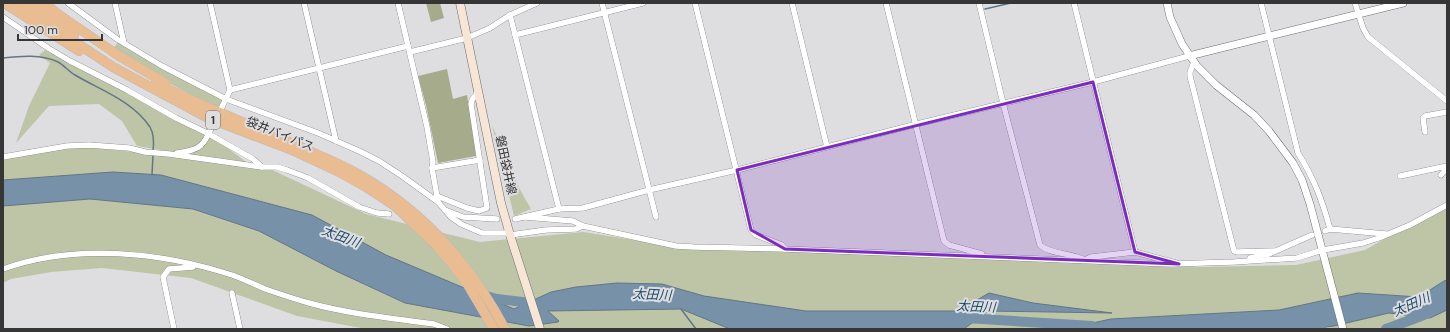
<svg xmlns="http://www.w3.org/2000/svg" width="1450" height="332" viewBox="0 0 1450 332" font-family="'DM Sans','Noto Sans JP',sans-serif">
<rect width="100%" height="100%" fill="#dedee1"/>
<g fill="#bec4a6">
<polygon points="118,42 226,99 219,109 136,66 112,51"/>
<polygon points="45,50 131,92 212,136 250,165 266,167 366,214 480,242 583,232 684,248 1016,257 1198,267 1296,265 1365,250 1447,204 1447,329 366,329 297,316 191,278 102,268 51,272 11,279 3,283 3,158 53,148 95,148 230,162 137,146 122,121 99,104 49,106 16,143 29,106 50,63 39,55"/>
<path d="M 492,125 C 504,154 515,183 531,209 L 514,216 Z"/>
</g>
<g fill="#a5ab8b">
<polygon points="426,3 440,3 444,18 431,22"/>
<polygon points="447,69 453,99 467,95 476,156 438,163 426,105 418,76"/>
</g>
<g fill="#7691a8" stroke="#637686">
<polygon points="113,172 161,175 312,215 386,255 514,309 551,292 576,287 617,283 662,284 704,296 806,311 958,311 989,293 1033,303 1112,313 988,311 964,329 730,329 681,309 548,311 559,321 558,322 529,326 405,303 336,271 259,231 193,209 90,199 3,206 3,180"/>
<polygon points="1447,280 1447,310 1430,318 1389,313 1334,326 1307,329 1064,329 1111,319 1279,310 1358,293 1419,297 1444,281"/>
</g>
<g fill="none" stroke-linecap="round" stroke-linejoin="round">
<g stroke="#637686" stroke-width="1.5">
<polyline points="985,9 1011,3"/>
<path d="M 3,58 C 20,56 42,54 58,62 C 64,65 69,72 75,75 C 100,90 133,101 150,127 C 154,134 154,143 153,151"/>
<polyline points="152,175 153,155"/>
<polyline points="681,309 696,329"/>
</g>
<g stroke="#7691a8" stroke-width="10">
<polyline points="479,294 497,299 540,304"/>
<polyline points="966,318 1092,326"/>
<polyline points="1305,324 1322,329"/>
<path d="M 1386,329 C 1406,321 1431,315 1447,301"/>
</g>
<defs>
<g id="minor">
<polyline points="68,3 117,39 162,66 226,99 318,133 359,151 379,161 402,176 438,202 451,217 461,224 482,233 509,233"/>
<polyline points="115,3 124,43"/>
<polyline points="210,3 230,90 221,109"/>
<polyline points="304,3 336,141"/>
<polyline points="398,3 427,127 433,162 432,168 438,202"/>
<polyline points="602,3 656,217"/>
<polyline points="695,3 751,230 756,235 782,245 785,249"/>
<polyline points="792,3 827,147"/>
<polyline points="886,3 944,241 949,245 982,254"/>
<path d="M 979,3 L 1003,103 L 1040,245 C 1049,254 1072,253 1085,260 L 1091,257 L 1135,252 L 1176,263"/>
<polyline points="1074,3 1135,252"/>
<path d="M 1261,3 L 1298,153 C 1314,179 1322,199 1330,229"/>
<polyline points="1355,3 1363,28 1368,37 1447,101"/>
<polyline points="510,15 559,209"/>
<polyline points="3,17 48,48 70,61 127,90 176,118 209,134 253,159 262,167"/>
<polyline points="515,35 643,3"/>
<polyline points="410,52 467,38 490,28 510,15 537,3"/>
<polyline points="1194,62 1190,72 1190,76 1234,251 1237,252 1274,251"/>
<polyline points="230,90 408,46"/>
<polyline points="1425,132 1423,118 1425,116 1447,112"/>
<path d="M 177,153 C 201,150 204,146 213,124"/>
<polyline points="3,157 67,146 89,145 129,148 145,152 169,154 262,167 277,167 287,170 308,178 359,207 377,213 389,214"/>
<polyline points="432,168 480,160"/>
<polyline points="1441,175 1447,168"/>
<polyline points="1400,176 1447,166"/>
<polyline points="437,196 467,208 479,211 487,208 471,104 472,100 478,92"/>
<polyline points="445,210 463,217 497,219"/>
<polyline points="525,217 573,221 583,226 676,246 693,247 785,249 1171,264 1234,262 1297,258 1323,250 1363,243 1379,238 1410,225 1447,205"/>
<polyline points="515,219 559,209 583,208 649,190 737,170 917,124 1093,82 1189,56"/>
<polyline points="1325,231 1330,229 1386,234"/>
<polyline points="510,235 546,230 576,229 583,226"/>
<polyline points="1250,258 1269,254 1312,235"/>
<path d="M 3,269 C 75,243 160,252 232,275 C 243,279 254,284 265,289 C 280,294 294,299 309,303 C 349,314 392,318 434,324 L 447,329"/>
<polyline points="232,293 240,329"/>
<polyline points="174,329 163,277 169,269 193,267"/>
</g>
<g id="tertiary">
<polyline points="1167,3 1170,17 1182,44 1197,66 1216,85 1254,115 1269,131 1293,163 1302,180 1310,204 1343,329"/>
<polyline points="1189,56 1403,3"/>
</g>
<polyline id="secondary" points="460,3 501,203 510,235 540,329"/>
<g id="trunk">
<polyline points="4,3 79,51"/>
<polyline points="20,3 46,23 113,67 208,118 292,150 339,172 366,187 395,206 435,244 452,264 468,285 494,329"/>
<polyline points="32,3 74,35"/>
<polyline points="45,3 55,12 119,56 165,83"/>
<path d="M 156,83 C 208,110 263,129 316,154 C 335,162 353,170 370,181 C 429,217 473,269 505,329"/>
</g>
</defs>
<use href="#minor" stroke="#6e6e71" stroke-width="6"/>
<use href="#tertiary" stroke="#6e6e71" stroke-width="8"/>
<use href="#secondary" stroke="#6e6e71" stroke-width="9"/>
<use href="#trunk" stroke="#bbb" stroke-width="10"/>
<use href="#minor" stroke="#fff" stroke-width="5.5"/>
<use href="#tertiary" stroke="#fff" stroke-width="7"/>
<use href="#secondary" stroke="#f7e6d6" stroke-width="8"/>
<use href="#trunk" stroke="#eabc92" stroke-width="9"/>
</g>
<path fill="#7b2cbf" fill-opacity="0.2" stroke="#7b2cbf" stroke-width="3" stroke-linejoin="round" d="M 1093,82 L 1135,252 L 1179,264 L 785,249 L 751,230 L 737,170 Z"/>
<g text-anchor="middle" stroke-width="4" stroke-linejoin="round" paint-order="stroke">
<rect fill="#dedee1" stroke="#68686a" stroke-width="1" x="206" y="111" width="14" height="18" rx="3"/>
<g font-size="11" font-weight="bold" fill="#363637">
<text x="213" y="124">1</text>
</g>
<g font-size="12" fill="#363637" stroke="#dedee1">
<text transform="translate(280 134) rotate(22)" y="4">袋井バイパス</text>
<text transform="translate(506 165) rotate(78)" y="4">磐田袋井線</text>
</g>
<g font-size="13" font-style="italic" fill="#1b4a6b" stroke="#dedee1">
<text transform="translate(341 236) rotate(20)" y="5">太田川</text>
<text transform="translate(652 294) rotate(2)" y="5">太田川</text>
<text transform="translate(1411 304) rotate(-24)" y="5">太田川</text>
<text transform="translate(976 306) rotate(3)" y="5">太田川</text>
</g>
</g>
<rect width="1450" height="332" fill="none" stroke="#363637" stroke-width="8"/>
<path d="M18 34v6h84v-6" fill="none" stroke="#363637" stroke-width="2"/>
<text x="24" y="34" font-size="12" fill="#363637" stroke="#dedee1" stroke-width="3" paint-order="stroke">100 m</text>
</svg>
